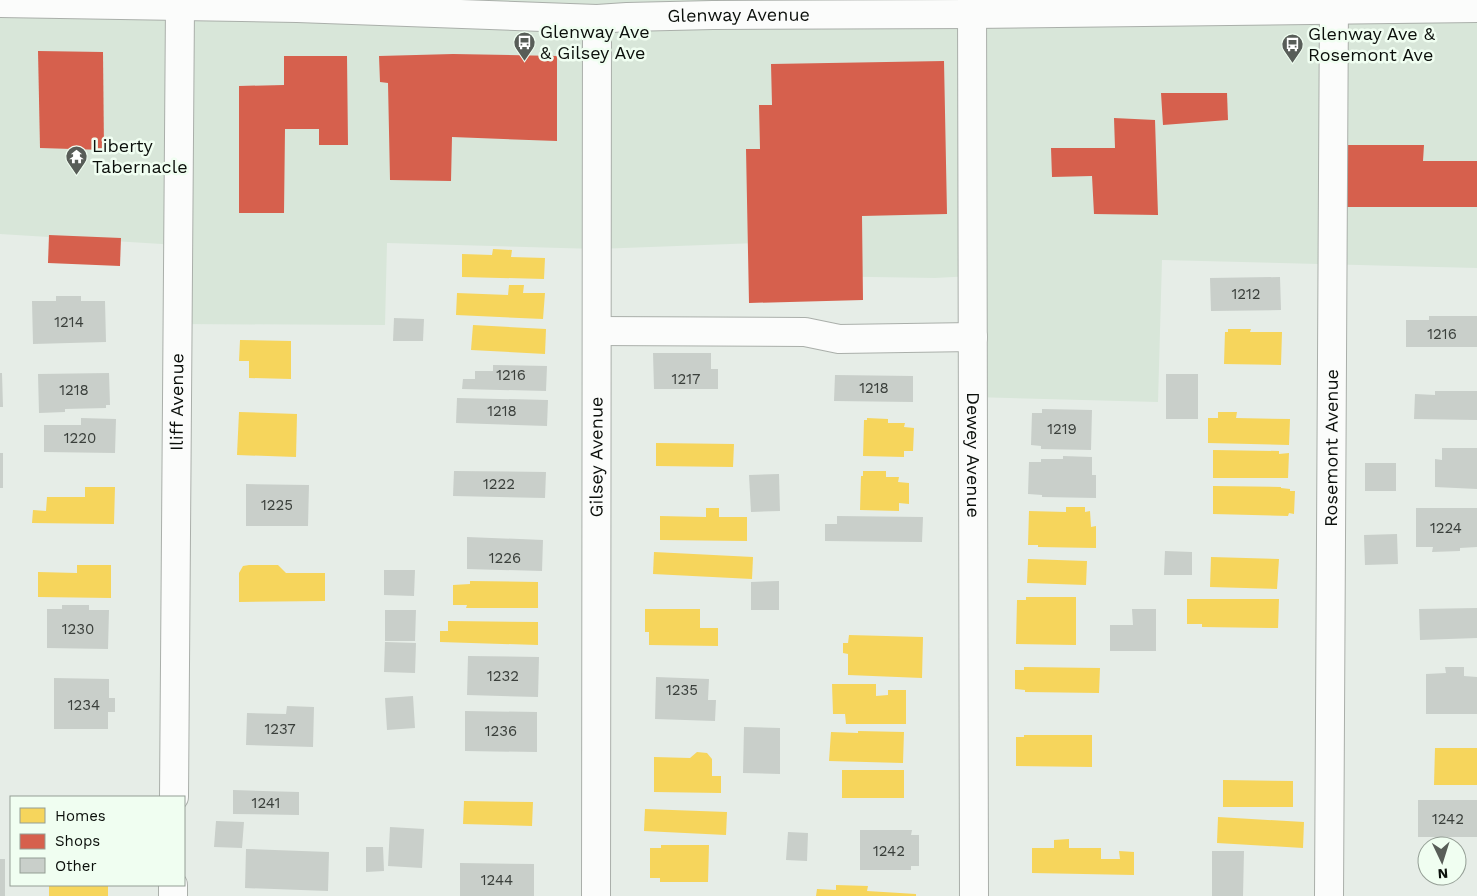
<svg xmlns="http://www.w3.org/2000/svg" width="1477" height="896" viewBox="0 0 1477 896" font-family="'Work Sans',sans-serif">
<rect width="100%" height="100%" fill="#e6ede7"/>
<polygon fill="#d8e6d9" points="0,0 1334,0 1477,8 1477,268 1162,260 1158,402 973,397 972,276 935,278 809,276 807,241 597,249 387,243 385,325 178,324 178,245 0,234"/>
<g fill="#f6d55c">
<polygon points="493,249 512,250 511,257 545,258 544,279 462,277 462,254 492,255"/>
<polygon points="509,285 524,285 523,293 545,293 543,319 456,315 457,293 508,295"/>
<polygon points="473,325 546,329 545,354 471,350"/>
<polygon points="1228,329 1251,329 1250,332 1282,332 1281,365 1224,364 1225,332 1228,332"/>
<polygon points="240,340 291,341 291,379 249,378 249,361 239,361"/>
<polygon points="239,412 297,414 296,457 237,455"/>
<polygon points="1218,412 1237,412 1236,418 1290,419 1289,445 1208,443 1208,418 1218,418"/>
<polygon points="867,418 888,419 888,423 905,423 904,427 914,428 913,451 904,451 904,457 863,456 864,420 867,420"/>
<polygon points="656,443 734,444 733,467 656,466"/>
<polygon points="1213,450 1279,451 1279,454 1289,453 1288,478 1213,478"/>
<polygon points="863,471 886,471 886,477 899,477 898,482 909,483 909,504 899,503 899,511 860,510 861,476 863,476"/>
<polygon points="1213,486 1281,487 1281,488 1290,489 1290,491 1295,491 1294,514 1289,513 1288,516 1213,514"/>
<polygon points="85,487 115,487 114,524 32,523 33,510 46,511 47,497 85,497"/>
<polygon points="1066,507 1085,507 1085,512 1090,511 1091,527 1096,526 1096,548 1038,547 1038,545 1028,545 1029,511 1066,512"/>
<polygon points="706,508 719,508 719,517 747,517 747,541 660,540 660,516 706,517"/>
<polygon points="654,552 753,557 752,579 653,574"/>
<polygon points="1211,557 1279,559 1277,589 1210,587"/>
<polygon points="1028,559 1087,561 1086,585 1027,583"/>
<polygon points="77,565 111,565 111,598 38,597 38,572 77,573"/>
<polygon points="249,565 278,565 286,573 325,573 325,601 239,602 239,573 243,566"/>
<polygon points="470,581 538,582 538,608 466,608 467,605 453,605 453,585 470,584"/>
<polygon points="1026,597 1076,597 1076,645 1016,644 1017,600 1026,600"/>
<polygon points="1187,599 1279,599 1278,628 1202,627 1202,624 1187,624"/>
<polygon points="645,609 700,609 700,628 718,628 718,646 649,645 649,632 645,632"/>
<polygon points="448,621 538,622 538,645 440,642 440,631 448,631"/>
<polygon points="849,635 923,637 922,678 848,675 848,654 843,653 843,643 848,643"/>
<polygon points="1024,667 1100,668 1099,693 1025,692 1025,690 1015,689 1015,670 1024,670"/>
<polygon points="832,684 876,684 876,696 888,695 888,690 906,690 906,724 846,724 845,714 833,714"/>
<polygon points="858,731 904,732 903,763 829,761 831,732 858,733"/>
<polygon points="1024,735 1092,735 1092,767 1016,766 1016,737 1024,737"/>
<polygon points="1435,748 1477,748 1477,785 1434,785"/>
<polygon points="697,752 707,753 712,759 712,776 721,776 721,793 654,792 654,757 690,758"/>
<rect x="842" y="770" width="62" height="28"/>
<polygon points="1223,780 1293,781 1293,807 1223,807"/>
<polygon points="464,801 533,802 532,826 463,824"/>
<polygon points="645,809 727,812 726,835 644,831"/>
<polygon points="1218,817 1304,822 1303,848 1217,843"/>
<polygon points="1069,839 1069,848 1101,848 1101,859 1120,859 1119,851 1134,852 1134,875 1032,873 1032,848 1054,848 1054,840"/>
<polygon points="661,845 709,845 708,882 660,882 660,878 650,878 650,848 661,848"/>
<rect x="49" y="885" width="59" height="11"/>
<polygon points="836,885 868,886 867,891 916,894 916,896 816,896 817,889 836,890"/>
</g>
<g fill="#d6604d">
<polygon points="38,51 103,52 104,150 40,148"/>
<polygon points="453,54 557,56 557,141 452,137 451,181 390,180 388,83 380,82 379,56"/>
<polygon points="284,56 347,56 348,145 319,145 319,129 285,129 284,213 239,213 239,86 284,85"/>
<polygon points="944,61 947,214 862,216 863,300 749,303 746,149 760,149 759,105 772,105 771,64"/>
<polygon points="1161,93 1227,93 1228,120 1163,125"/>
<polygon points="1114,118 1155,120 1158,215 1094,214 1092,176 1052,177 1051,148 1115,148"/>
<polygon points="1346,145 1424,145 1423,161 1477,161 1477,207 1346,207"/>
<polygon points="49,235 121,238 120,266 48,263"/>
</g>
<g fill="#c9cfca">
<polygon points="1280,277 1281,310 1211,311 1210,278"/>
<polygon points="56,296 81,296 81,301 105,301 106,342 33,344 32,301 56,301"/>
<polygon points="1429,316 1477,316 1477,347 1406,347 1406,320 1429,320"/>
<polygon points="394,318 424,319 423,341 393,341"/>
<polygon points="653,353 711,353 711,369 718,369 718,389 654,389"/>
<polygon points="493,365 547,366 546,391 462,389 463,379 475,379 475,371 493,371"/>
<polygon points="0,373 2,373 3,407 0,407"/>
<polygon points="109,373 110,405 106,405 106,408 65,409 65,412 39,413 38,374"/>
<rect x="1166" y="374" width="32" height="45"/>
<polygon points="835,375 913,376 913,402 834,401"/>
<polygon points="1435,391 1477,391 1477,420 1414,419 1415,394 1435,395"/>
<polygon points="457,398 548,400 547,426 456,423"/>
<polygon points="1042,409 1092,410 1091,450 1041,449 1041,446 1031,445 1032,413 1042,413"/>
<polygon points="81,418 116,419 115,453 44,452 44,425 81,425"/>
<polygon points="1442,448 1477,448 1477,489 1435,487 1435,459 1442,460"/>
<rect x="0" y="453" width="3" height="35"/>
<polygon points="1063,456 1092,457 1092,475 1096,475 1096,498 1042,497 1042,495 1028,494 1029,462 1041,462 1041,459 1063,459"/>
<rect x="1365" y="463" width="31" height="28"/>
<polygon points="454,471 546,472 545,498 453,496"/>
<polygon points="779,474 780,511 751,512 749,475"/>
<polygon points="246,484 309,485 308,526 246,526"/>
<polygon points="1416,508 1477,508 1477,547 1460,548 1460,551 1432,552 1433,547 1416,547"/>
<polygon points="837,516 923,517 922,542 825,541 825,524 837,524"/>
<polygon points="1397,534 1398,564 1365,565 1364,535"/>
<polygon points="467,537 543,540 542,571 467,569"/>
<polygon points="1165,551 1192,552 1192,575 1164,575"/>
<polygon points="384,570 415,570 414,596 384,595"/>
<polygon points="779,581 779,610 751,610 751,582"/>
<polygon points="62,605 89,605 89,610 109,610 108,649 47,648 47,609 62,609"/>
<polygon points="1477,608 1477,638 1420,640 1419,609"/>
<polygon points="1132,609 1156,609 1156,651 1110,651 1110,625 1133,625"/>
<polygon points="385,610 416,610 415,641 385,641"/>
<polygon points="385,642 416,643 415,673 384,672"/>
<polygon points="468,656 539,657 538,697 467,695"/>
<polygon points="1445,667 1464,667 1464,676 1477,677 1477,714 1426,714 1426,674 1446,673"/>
<polygon points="656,677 709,679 708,700 716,700 715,721 655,719"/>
<polygon points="54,678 109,679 109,698 115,698 115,712 108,712 108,729 54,729"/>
<polygon points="413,696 415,728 387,730 385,698"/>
<polygon points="287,706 314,707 313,747 246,745 247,713 286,714"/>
<polygon points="465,711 537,712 537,752 465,751"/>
<polygon points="744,727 780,728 780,774 743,773"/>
<polygon points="233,790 299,792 299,815 233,814"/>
<rect x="1418" y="800" width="59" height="37"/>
<polygon points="216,821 244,822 242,848 214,847"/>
<polygon points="390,827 424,829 422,868 388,866"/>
<polygon points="860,830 912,830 911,835 919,835 919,866 911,866 911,870 860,870"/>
<polygon points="788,832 808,833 807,861 786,860"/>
<polygon points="366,847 383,847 384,871 366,872"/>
<polygon points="246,849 329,852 328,891 245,888"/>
<polygon points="1212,851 1244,851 1243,896 1212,896"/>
<rect x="0" y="859" width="5" height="37"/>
<polygon points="460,863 534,864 534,896 460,896"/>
</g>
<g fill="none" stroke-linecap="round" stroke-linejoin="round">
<defs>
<g id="minor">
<path id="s1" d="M 972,0 L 974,896"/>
<polyline points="597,331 805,332 839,339 973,337"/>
<path id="s2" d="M 174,797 L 180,6"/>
<polyline points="173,896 173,885"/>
<path id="s3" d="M 596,896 L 597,19"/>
<path id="s4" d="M 1329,896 L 1334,0"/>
</g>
<g id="major">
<path id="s5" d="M 0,3 L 297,8 L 597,19 L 627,17 L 713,15 L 972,14 L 1477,8"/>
</g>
</defs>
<use href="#minor" stroke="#aaafaa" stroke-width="30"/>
<use href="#major" stroke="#aaafaa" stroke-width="30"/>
<use href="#minor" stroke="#fbfcfb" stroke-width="28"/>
<use href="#major" stroke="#fbfcfb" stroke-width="28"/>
</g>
<defs>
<symbol id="bus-pin" viewBox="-11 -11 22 30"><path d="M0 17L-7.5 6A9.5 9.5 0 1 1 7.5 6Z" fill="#585d58" stroke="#f0fef1"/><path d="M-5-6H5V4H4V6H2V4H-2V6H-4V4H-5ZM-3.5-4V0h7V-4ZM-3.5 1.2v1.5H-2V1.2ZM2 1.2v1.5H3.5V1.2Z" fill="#fff"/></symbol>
<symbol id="temple-pin" viewBox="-11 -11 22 30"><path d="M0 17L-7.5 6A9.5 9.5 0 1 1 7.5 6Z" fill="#585d58" stroke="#f0fef1"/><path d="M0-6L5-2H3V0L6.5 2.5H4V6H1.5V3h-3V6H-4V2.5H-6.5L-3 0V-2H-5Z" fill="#fff"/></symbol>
</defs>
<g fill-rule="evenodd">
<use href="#bus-pin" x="512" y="30" width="25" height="34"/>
<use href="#bus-pin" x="1280" y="32" width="25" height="34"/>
<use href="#temple-pin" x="64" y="144" width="25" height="34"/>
</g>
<g text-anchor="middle" stroke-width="5" stroke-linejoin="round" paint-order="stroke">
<g font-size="15" fill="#3a3f3b">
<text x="1246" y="299">1212</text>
<text x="69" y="327">1214</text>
<text x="1442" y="339">1216</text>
<text x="511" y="380">1216</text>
<text x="686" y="384">1217</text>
<text x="874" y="393">1218</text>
<text x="74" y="395">1218</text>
<text x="502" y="416">1218</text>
<text x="1062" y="434">1219</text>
<text x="80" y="443">1220</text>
<text x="499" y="489">1222</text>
<text x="277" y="510">1225</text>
<text x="1446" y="533">1224</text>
<text x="505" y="563">1226</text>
<text x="78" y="634">1230</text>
<text x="503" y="681">1232</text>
<text x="682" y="695">1235</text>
<text x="84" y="710">1234</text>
<text x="280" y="734">1237</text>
<text x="501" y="736">1236</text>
<text x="266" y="808">1241</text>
<text x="1448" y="824">1242</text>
<text x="889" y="856">1242</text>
<text x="497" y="885">1244</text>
</g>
<g font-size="18" fill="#0b0f0b" stroke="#f0fef1">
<text dy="6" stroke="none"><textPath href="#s5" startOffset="739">Glenway Avenue</textPath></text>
<text dy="6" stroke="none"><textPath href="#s2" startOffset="395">Iliff Avenue</textPath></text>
<text dy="6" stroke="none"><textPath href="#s4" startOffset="448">Rosemont Avenue</textPath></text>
<text dy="6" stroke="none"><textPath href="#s1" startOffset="455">Dewey Avenue</textPath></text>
<text dy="6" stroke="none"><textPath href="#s3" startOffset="439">Gilsey Avenue</textPath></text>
</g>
<g font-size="18" fill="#0b0f0b" stroke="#f0fef1" text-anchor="start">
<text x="540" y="38">Glenway Ave<tspan x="540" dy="21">&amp; Gilsey Ave</tspan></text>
<text x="1308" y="40">Glenway Ave &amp;<tspan x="1308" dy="21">Rosemont Ave</tspan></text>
<text x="92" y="152">Liberty<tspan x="92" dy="21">Tabernacle</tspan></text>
</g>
</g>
<rect x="10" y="796" width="175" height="90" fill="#f0fef1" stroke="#949e95"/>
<rect x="20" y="808" width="25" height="15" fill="#f6d55c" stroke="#949e95"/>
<text x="55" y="821" font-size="15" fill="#0b0f0b">Homes</text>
<rect x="20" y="834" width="25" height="15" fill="#d6604d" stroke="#949e95"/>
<text x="55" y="846" font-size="15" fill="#0b0f0b">Shops</text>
<rect x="20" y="858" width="25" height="15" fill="#c9cfca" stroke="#949e95"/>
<text x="55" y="871" font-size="15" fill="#0b0f0b">Other</text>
<g transform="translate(1442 861) rotate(176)"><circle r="24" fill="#f0fef1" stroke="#949e95"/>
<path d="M0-4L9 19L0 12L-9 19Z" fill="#585d58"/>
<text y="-8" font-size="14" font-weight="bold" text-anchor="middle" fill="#0b0f0b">N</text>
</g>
</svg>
